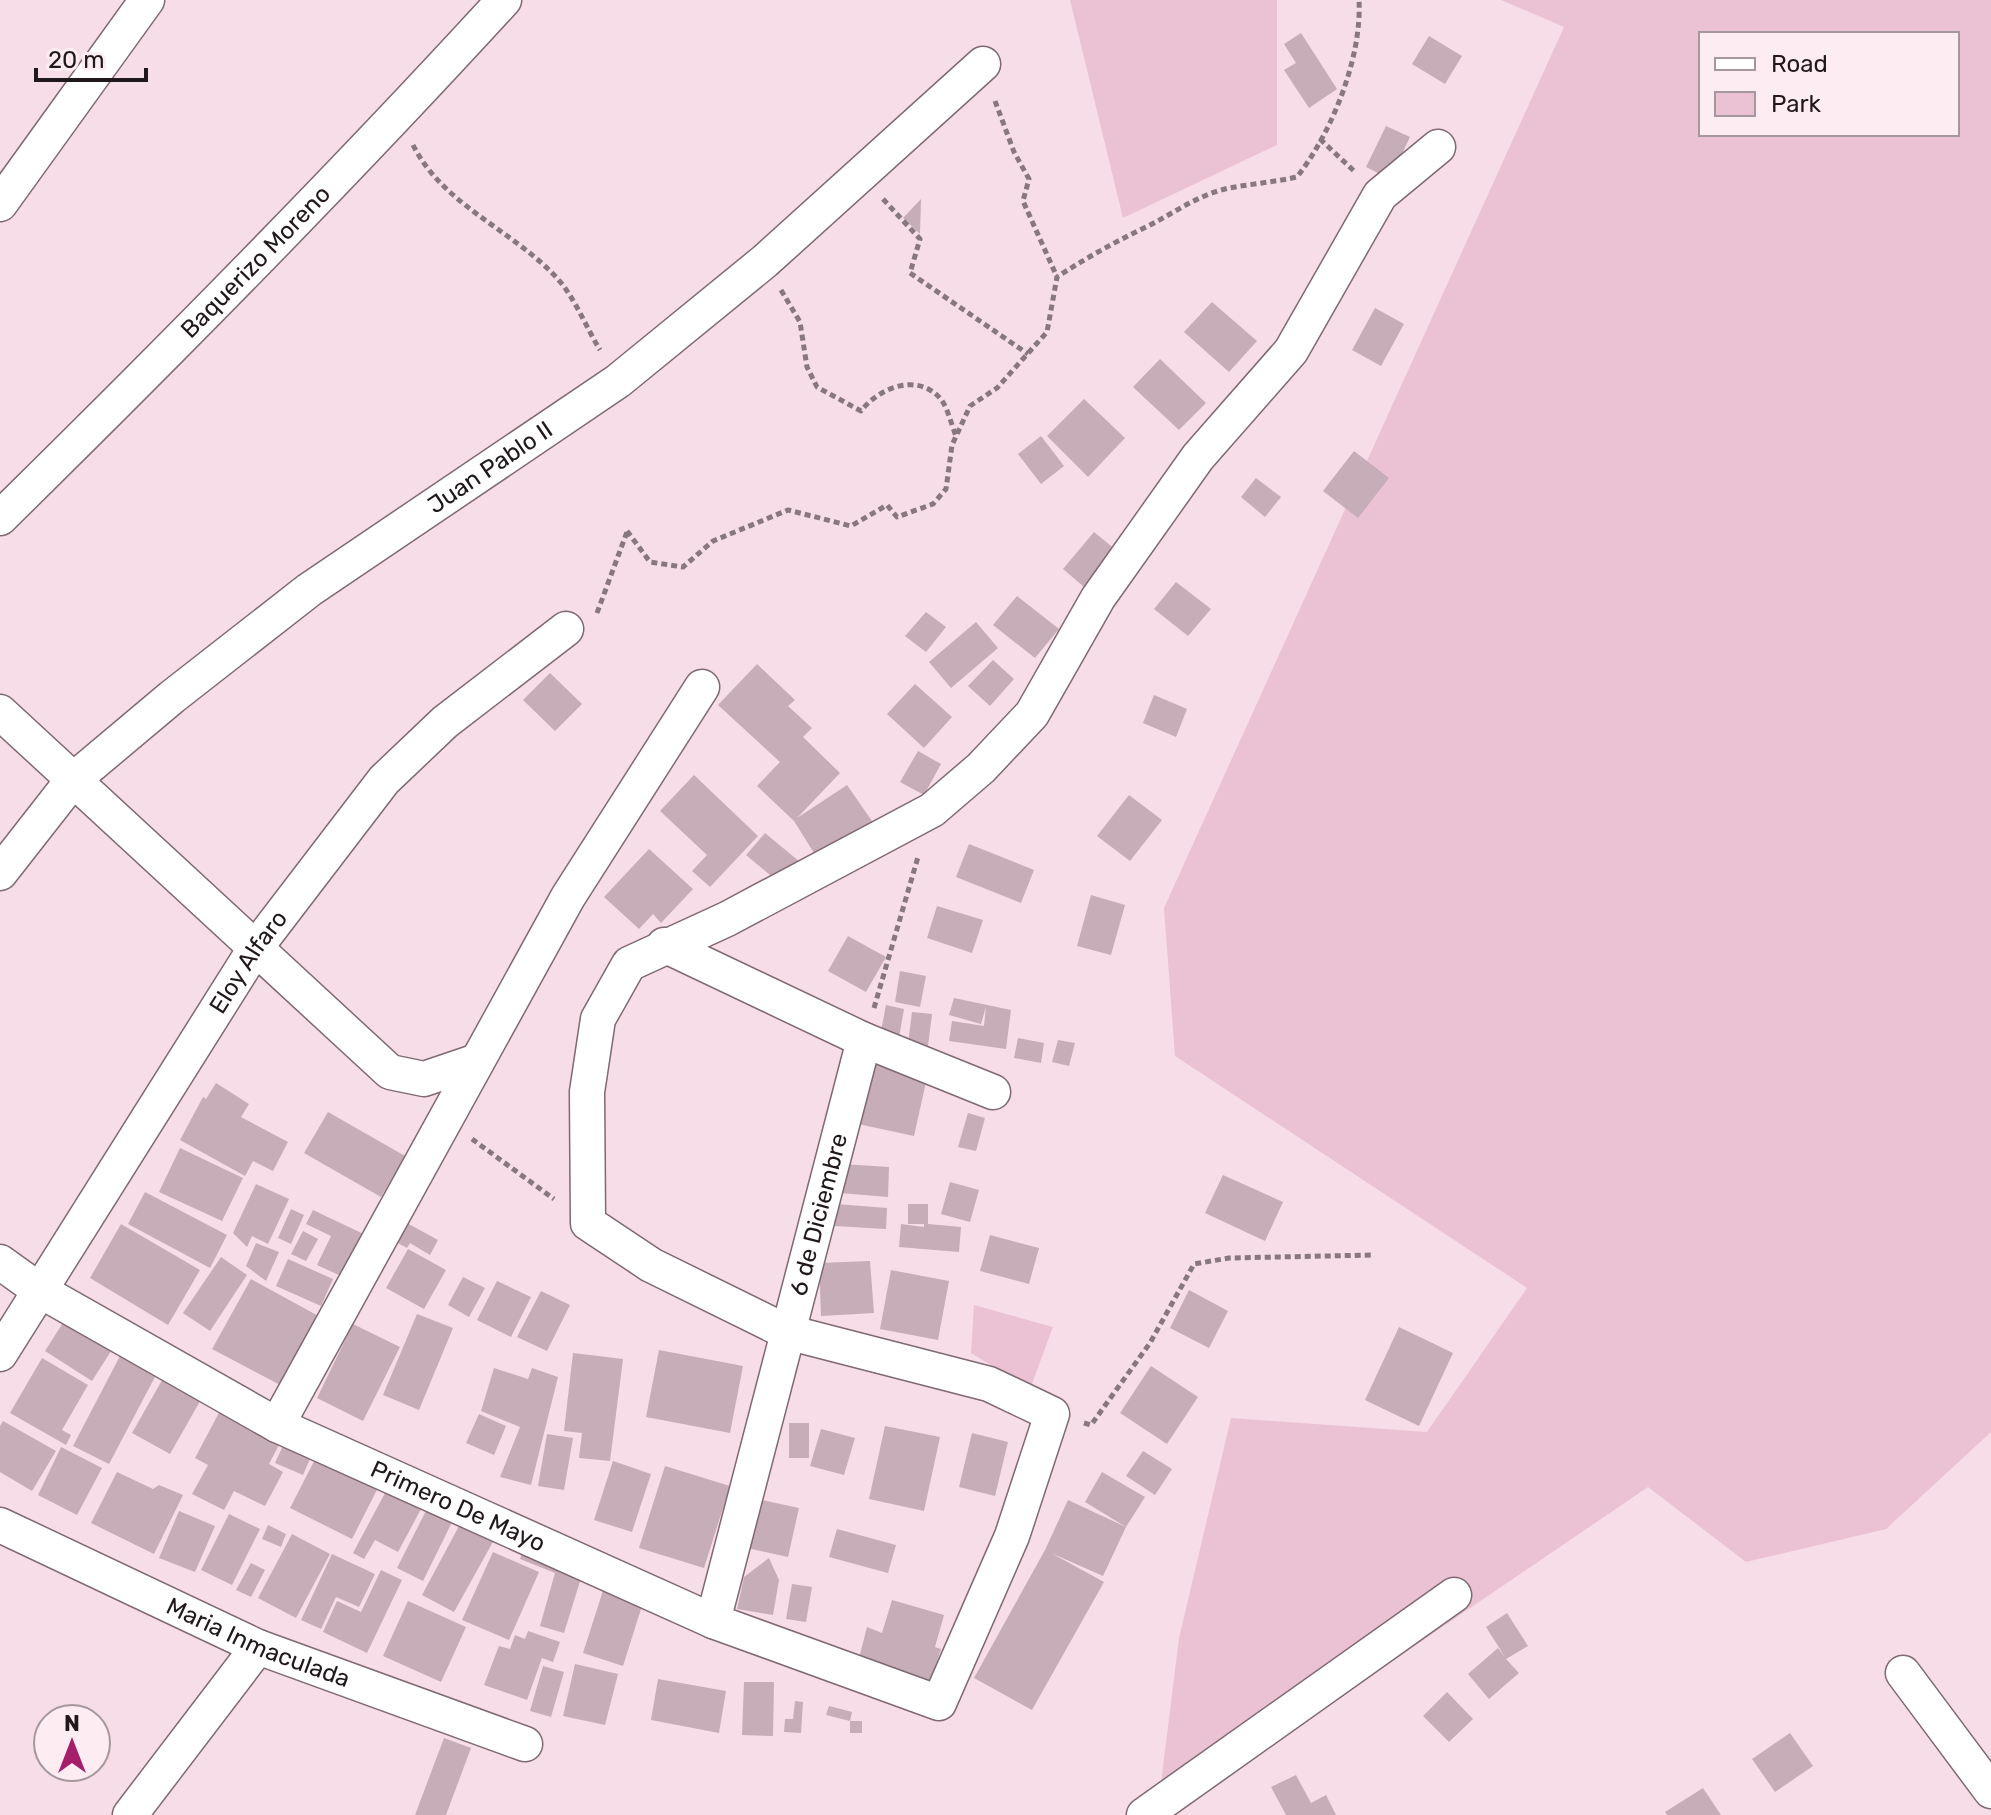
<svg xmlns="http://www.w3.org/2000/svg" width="1991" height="1815" viewBox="0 0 1991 1815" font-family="Rubik,sans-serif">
<rect width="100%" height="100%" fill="#f7dde7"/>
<g fill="#ebc2d3" fill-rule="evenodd">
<polygon points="1070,0 1277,0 1277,145 1123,218"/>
<path d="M 1501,0 L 1991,0 L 1991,1432 L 1886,1529 L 1746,1562 L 1648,1487 L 1166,1815 L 1157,1815 L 1179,1638 L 1231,1418 L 1427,1432 L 1527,1288 L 1175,1056 L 1164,908 L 1564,27 ZM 1701,34 L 1957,34 L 1957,134 L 1701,134 Z"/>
<polygon points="974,1305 1053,1327 1030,1389 971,1353"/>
</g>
<g fill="#c6adb7">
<polygon points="1301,33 1337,89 1309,108 1284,70 1296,63 1284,44"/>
<polygon points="1429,36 1462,56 1445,84 1412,64"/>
<polygon points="1386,126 1410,137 1390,179 1366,167"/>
<polygon points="921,199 920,234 903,218"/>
<polygon points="1212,302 1257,341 1229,372 1184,332"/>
<polygon points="1375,308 1404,324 1381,366 1352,350"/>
<polygon points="1160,359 1206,403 1179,430 1133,387"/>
<polygon points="1084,399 1125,438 1088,477 1047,436"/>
<polygon points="1041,436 1064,466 1041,484 1018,454"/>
<polygon points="1354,451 1389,478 1358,518 1323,491"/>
<polygon points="1256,478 1281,497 1265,517 1241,497"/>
<polygon points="1094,532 1122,555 1090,592 1063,569"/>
<polygon points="1176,582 1211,609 1188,636 1154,609"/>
<polygon points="1017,596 1059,629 1035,658 993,625"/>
<polygon points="926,612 946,627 926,652 905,636"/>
<polygon points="976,622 998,648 951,688 929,662"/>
<polygon points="993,660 1014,679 990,706 968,686"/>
<polygon points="757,664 795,700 788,706 812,728 803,737 840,773 797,818 847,785 874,824 819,861 794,821 757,786 780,762 718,705"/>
<polygon points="550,673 582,704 555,731 523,700"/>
<polygon points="915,684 952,717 924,748 887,714"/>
<polygon points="1154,695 1187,709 1176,737 1143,723"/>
<polygon points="918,751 941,764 924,795 900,782"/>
<polygon points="694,775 758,836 710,887 692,871 707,855 660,811"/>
<polygon points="1129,795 1162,820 1130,861 1097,836"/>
<polygon points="765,833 800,862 781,884 746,855"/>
<polygon points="969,844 1034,870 1021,903 956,877"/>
<polygon points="649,849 693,889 661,923 653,914 639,929 604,897"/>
<polygon points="1091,895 1125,905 1111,955 1077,946"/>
<polygon points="937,906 983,920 972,953 927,938"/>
<polygon points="848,936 886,957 866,992 828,971"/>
<polygon points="900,971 926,976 920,1007 895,1002"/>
<polygon points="954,998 1011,1010 1006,1049 949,1041 952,1021 984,1026 986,1007 981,1024 949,1015"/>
<polygon points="886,1005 904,1009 897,1049 878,1046"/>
<polygon points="912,1012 932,1014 927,1054 907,1052"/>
<polygon points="1018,1038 1044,1043 1041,1063 1014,1058"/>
<polygon points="1058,1040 1075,1043 1069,1066 1052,1062"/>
<polygon points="872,1061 928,1073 914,1136 858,1124"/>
<polygon points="216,1083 249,1104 241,1117 288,1142 273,1171 253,1161 245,1176 180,1140 203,1097 206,1099"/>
<polygon points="328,1112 405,1156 381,1197 304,1153"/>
<polygon points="968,1113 985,1118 976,1151 958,1147"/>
<polygon points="180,1148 243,1178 222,1221 159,1192"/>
<polygon points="842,1164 889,1167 888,1197 840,1193"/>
<polygon points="1223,1175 1283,1202 1265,1241 1205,1213"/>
<polygon points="950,1182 979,1190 970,1222 941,1214"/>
<polygon points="256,1184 289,1199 268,1244 252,1236 247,1247 233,1233"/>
<polygon points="145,1192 227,1235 210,1268 128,1224"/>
<polygon points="836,1204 887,1208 886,1229 834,1226"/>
<polygon points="908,1204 928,1204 928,1224 961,1227 959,1252 899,1247 901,1224 924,1227 924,1224 908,1224"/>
<polygon points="291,1209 304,1215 291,1244 278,1238"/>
<polygon points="313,1210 372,1238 352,1281 317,1265 331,1236 306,1224"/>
<polygon points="407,1223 438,1240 430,1255 410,1243 407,1248 396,1242"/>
<polygon points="121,1224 200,1270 168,1325 90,1278"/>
<polygon points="303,1231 318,1239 306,1261 291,1254"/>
<polygon points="990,1235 1039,1248 1029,1284 980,1271"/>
<polygon points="256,1243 279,1252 266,1281 246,1266"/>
<polygon points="408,1249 446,1270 424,1309 386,1288"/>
<polygon points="221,1257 247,1275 210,1331 183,1313"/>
<polygon points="288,1259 333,1279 321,1306 276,1286"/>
<polygon points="870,1261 874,1313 821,1316 819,1263"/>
<polygon points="891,1270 949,1281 938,1340 880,1329"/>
<polygon points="463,1277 485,1288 469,1317 448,1305"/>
<polygon points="251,1279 324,1319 286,1388 212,1349"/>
<polygon points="497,1281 531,1297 511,1337 477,1320"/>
<polygon points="1189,1290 1228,1311 1209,1348 1170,1328"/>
<polygon points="541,1291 570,1305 547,1351 517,1337"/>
<polygon points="417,1314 453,1328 419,1410 383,1395"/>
<polygon points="66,1318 113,1348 92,1381 45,1351"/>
<polygon points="353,1324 400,1347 363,1421 317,1398"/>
<polygon points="1399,1327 1453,1353 1419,1426 1365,1400"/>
<polygon points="659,1350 743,1366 730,1433 646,1417"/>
<polygon points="573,1353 623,1359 610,1461 579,1458 582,1433 564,1431"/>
<polygon points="120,1356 156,1375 109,1464 73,1446"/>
<polygon points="42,1358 88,1385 62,1430 71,1435 66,1445 10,1413"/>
<polygon points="1151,1366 1198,1397 1167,1444 1120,1413"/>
<polygon points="494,1368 528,1379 532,1368 558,1377 531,1485 500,1477 520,1427 481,1411"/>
<polygon points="165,1375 203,1396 170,1454 132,1433"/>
<polygon points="222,1407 282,1439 269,1464 283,1472 265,1506 234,1491 224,1510 192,1494 208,1465 195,1458"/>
<polygon points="479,1414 506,1426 494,1455 466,1443"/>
<polygon points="3,1421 56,1451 32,1491 0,1472 0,1426"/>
<rect x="789" y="1423" width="20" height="35"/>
<polygon points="292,1426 319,1438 303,1475 275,1463"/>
<polygon points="885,1426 940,1437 924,1511 869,1499"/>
<polygon points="821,1429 855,1438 844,1475 810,1466"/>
<polygon points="972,1433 1008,1442 995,1496 959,1487"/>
<polygon points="547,1434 573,1438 564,1490 538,1486"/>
<polygon points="325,1440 386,1472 352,1539 290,1508"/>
<polygon points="61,1447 102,1468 77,1515 38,1495"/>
<polygon points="1143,1451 1172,1469 1155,1495 1126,1476"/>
<polygon points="613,1461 651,1474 632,1532 594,1520"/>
<polygon points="665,1466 730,1486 704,1568 639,1548"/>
<polygon points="117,1472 153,1489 159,1485 183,1495 154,1554 91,1523"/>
<polygon points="1102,1472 1145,1497 1126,1527 1085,1502"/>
<polygon points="393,1478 428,1496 398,1552 375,1540 364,1559 353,1553"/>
<polygon points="434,1495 459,1508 423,1581 397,1568"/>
<polygon points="757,1499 799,1508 788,1557 747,1548"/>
<polygon points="1068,1500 1126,1527 1103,1576 1051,1553 1104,1582 1032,1710 974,1678 1045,1550"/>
<polygon points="179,1511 215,1526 195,1572 159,1558"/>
<polygon points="466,1513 499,1531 454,1612 422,1595"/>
<polygon points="229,1514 260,1529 232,1585 201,1570"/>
<polygon points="268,1525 286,1534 281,1547 262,1539"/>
<polygon points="837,1529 896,1545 888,1573 829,1557"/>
<polygon points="292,1534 330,1554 296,1618 258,1598"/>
<polygon points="525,1544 586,1562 564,1633 540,1626 555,1573 520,1559"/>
<polygon points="493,1552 539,1572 509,1640 462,1620"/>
<polygon points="332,1554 375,1574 359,1607 336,1597 321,1629 301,1620"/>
<polygon points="769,1558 779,1580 773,1615 737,1609 744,1577"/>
<polygon points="251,1563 265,1570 251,1597 236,1590"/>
<polygon points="381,1570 402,1580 367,1653 323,1632 337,1601 361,1612"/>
<polygon points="607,1578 647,1590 623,1666 583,1653"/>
<polygon points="792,1584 812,1587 806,1622 786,1619"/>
<polygon points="892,1600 944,1615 935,1647 941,1649 926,1696 855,1674 867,1627 882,1633"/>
<polygon points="408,1601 466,1627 441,1682 383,1656"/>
<polygon points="1507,1613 1528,1646 1506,1659 1519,1673 1489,1699 1468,1674 1498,1648 1505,1657 1486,1627"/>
<polygon points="528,1631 560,1642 553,1662 542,1658 527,1700 484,1685 499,1646 510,1649 515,1635 525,1639"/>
<polygon points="575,1664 618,1674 605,1725 563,1716"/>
<polygon points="543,1666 564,1672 551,1717 530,1711"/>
<polygon points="658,1679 726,1691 719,1733 651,1720"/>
<polygon points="744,1682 774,1682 773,1736 742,1735"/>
<polygon points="1447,1692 1473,1719 1449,1742 1423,1716"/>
<polygon points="795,1701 803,1702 801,1733 784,1732 785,1719 793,1719"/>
<polygon points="829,1706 852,1712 850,1721 826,1715"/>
<rect x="850" y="1721" width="12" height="12"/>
<polygon points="1790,1733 1813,1766 1775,1792 1752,1759"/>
<polygon points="444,1738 471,1748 446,1815 415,1815"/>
<polygon points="1296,1775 1311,1803 1326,1795 1336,1815 1286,1815 1271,1787"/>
<polygon points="1703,1788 1721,1815 1667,1815 1665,1812"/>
</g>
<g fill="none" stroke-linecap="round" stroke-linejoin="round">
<defs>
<g id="street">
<polyline points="0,204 147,0"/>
<path id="s1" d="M 0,518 C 172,349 341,178 504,0"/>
<polyline points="0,712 390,1072 424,1079 477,1061"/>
<path id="s2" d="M 0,873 L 72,781 L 172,697 L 309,590 L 618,381 L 765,261 L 983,64"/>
<polyline points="664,945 864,1040 993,1092"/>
<path id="s3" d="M 0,1262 L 39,1290 L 277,1425 L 713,1621 L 939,1703 L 1012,1536 L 1052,1414 L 989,1384 L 787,1332 L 651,1265 L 588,1223 L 587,1092 L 598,1019 L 629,964 L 727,919 L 932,810 L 981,768 L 1032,714 L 1098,598 L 1198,457 L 1291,351 L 1380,195 L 1438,147"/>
<path id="s4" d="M 0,1354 L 254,950 L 384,780 L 445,722 L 566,629"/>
<polyline points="277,1425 568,897 702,687"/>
<path id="s5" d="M 0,1525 L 258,1647 L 525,1744"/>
<path id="s6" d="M 713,1621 L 864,1040"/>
<polyline points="1903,1673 1991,1791"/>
<polyline points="130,1815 258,1647"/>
<polyline points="1144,1815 1454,1595"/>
</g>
</defs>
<use href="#street" stroke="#7f6972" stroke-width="37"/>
<g stroke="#88777e" stroke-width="5" stroke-dasharray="6 4" stroke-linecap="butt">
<polyline points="995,101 1014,152 1029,179 1023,201 1057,277"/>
<polyline points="1320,139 1354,171"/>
<path d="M 413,145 C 443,205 511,229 556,277 C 574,296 586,327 600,350"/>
<polyline points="883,199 920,239 910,273 1028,354"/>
<path d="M 781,290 L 800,322 L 807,367 L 817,387 L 861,411 C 878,389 914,373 938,396 C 947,404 951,424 956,436"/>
<path d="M 627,531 L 650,562 L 683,567 L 713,541 L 788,510 L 851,526 L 887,505 L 897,517 L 933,504 L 946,489 L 952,445 L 970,406 L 997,388 L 1047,332 L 1057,277 C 1086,258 1113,243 1144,228 C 1173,214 1197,195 1229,188 C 1251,184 1274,182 1297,177 C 1332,132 1362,58 1359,0"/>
<polyline points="597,613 627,532"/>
<polyline points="874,1008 918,857"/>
<polyline points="472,1139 554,1199"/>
<polyline points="1084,1423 1091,1425 1150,1343 1194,1264 1229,1258 1373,1255"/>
</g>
<use href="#street" stroke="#fff" stroke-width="34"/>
</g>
<g text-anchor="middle" stroke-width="8" stroke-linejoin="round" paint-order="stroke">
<g font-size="24" fill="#21181c" stroke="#fdedf3">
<text dy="8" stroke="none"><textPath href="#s1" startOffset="362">Baquerizo Moreno</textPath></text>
<text dy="8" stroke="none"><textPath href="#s2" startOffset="640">Juan Pablo II</textPath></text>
<text dy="8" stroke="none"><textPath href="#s4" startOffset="464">Eloy Alfaro</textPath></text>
<text dy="8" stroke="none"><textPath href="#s6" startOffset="420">6 de Diciembre</textPath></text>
<text dy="8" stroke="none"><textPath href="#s3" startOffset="520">Primero De Mayo</textPath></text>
<text dy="8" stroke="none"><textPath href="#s5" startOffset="284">Maria Inmaculada</textPath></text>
</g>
</g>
<rect x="1699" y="32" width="260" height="104" fill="#fdedf3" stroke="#a5989d" stroke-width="2"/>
<rect x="1715" y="58" width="40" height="12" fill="#ffffff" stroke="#a5989d" stroke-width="2"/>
<text x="1771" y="72" font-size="24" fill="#21181c">Road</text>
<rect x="1715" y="92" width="40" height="24" fill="#ebc2d3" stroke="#a5989d" stroke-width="2"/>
<text x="1771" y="112" font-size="24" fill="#21181c">Park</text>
<g transform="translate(72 1743)"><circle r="38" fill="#fdedf3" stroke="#a5989d" stroke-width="2"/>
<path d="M0-6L14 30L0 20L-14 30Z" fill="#a41e6a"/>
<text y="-12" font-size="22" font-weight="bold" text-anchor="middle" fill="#21181c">N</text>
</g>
<path d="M36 68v12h110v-12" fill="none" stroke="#21181c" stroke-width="4"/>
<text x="48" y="68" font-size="24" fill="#21181c" stroke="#fdedf3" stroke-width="6" paint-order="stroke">20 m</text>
</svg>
